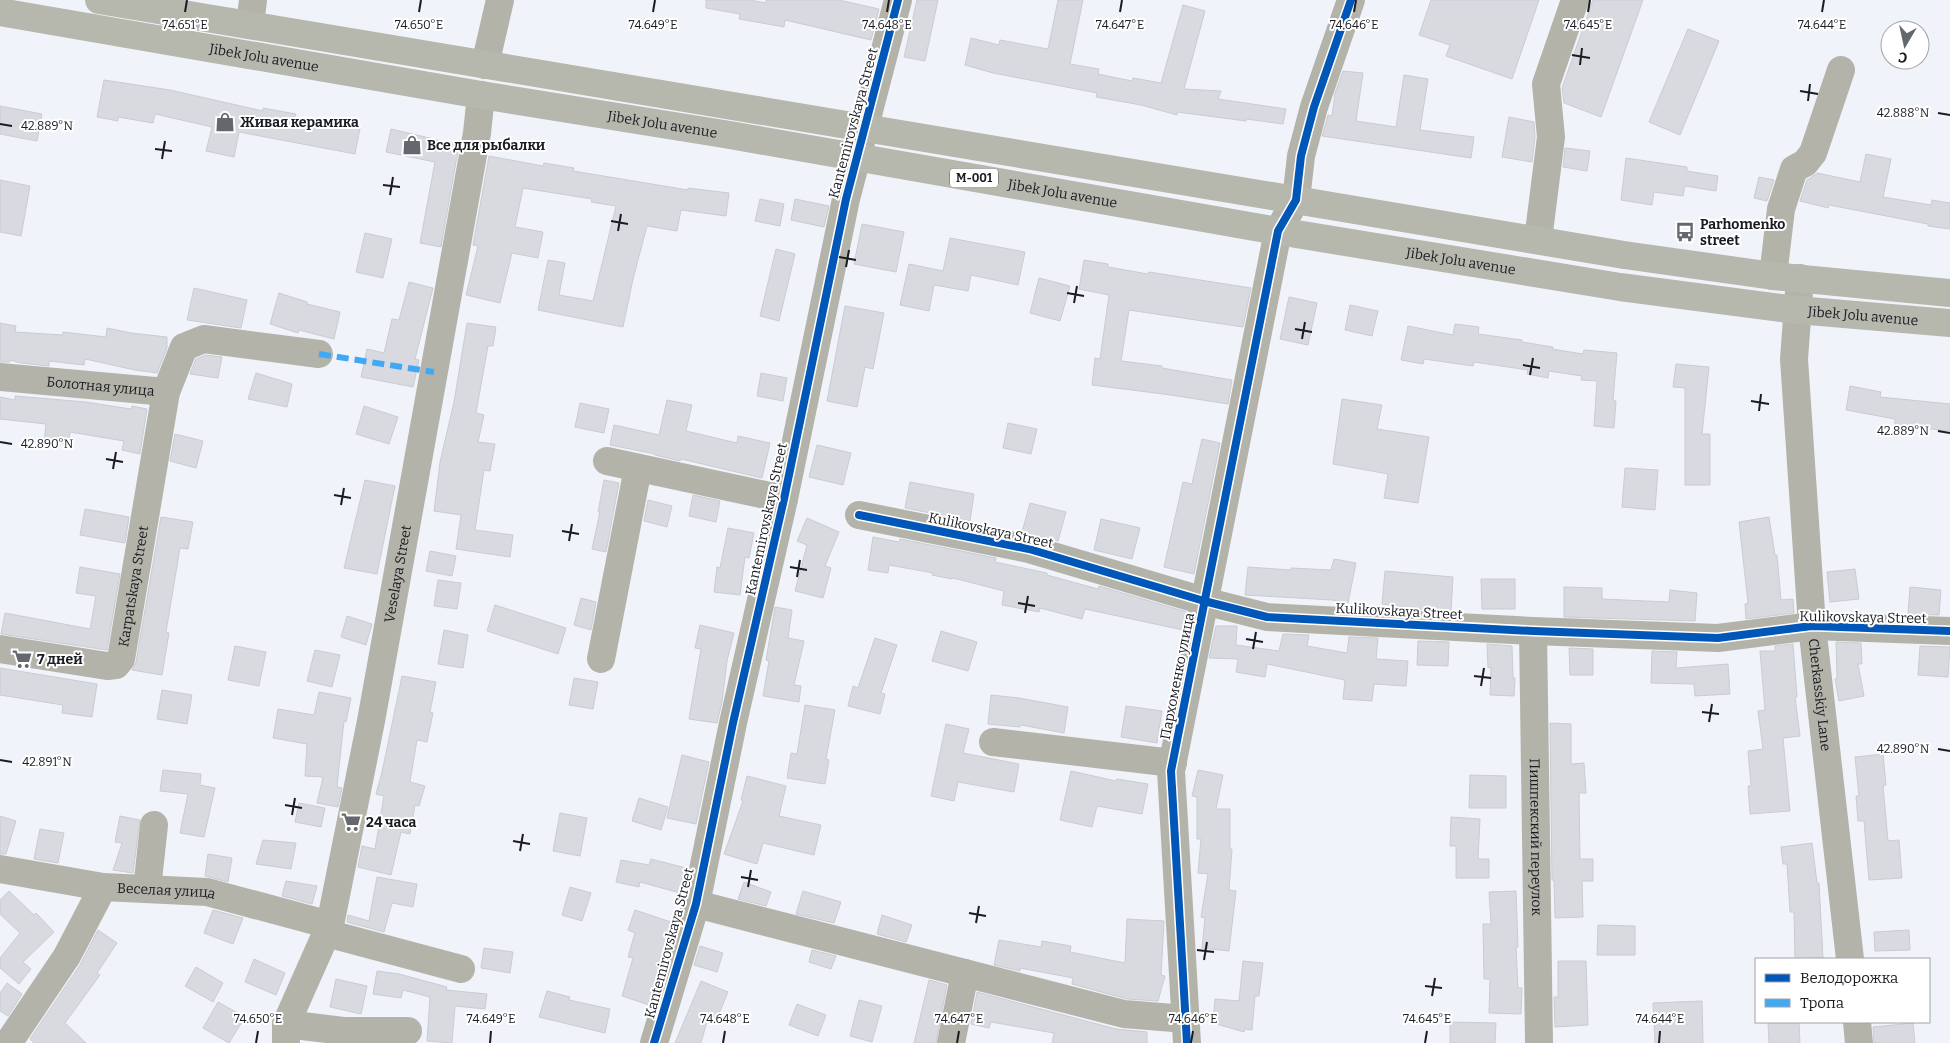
<svg xmlns="http://www.w3.org/2000/svg" width="1950" height="1043" viewBox="0 0 1950 1043" font-family="Bitter,serif">
<rect width="100%" height="100%" fill="#f1f3fb"/>
<g fill="#d8dae0" stroke="#caccd3">
<polygon points="706,0 750,0 766,3 766,0 839,0 879,9 871,40 785,20 784,27 739,19 740,14 706,8"/>
<polygon points="917,0 938,0 925,61 904,57"/>
<polygon points="1058,0 1083,0 1070,64 1099,69 1098,74 1132,81 1133,78 1161,83 1183,5 1205,11 1184,89 1221,91 1218,99 1286,109 1283,124 1246,119 1246,121 1177,112 1177,115 1141,105 1096,97 1097,93 993,73 965,65 971,38 999,45 1000,40 1048,49"/>
<polygon points="1431,0 1539,0 1512,79 1446,56 1450,45 1419,35"/>
<polygon points="1593,0 1643,0 1601,117 1564,103 1562,88"/>
<polygon points="1688,29 1719,41 1680,135 1649,122"/>
<polygon points="1343,71 1363,73 1356,121 1396,127 1404,75 1428,79 1420,130 1474,137 1471,158 1322,136 1328,115 1332,116 1335,93"/>
<polygon points="104,80 170,90 263,111 263,108 296,114 295,118 360,128 355,154 239,132 234,157 206,151 212,127 155,114 153,123 118,117 118,121 97,117"/>
<polygon points="0,106 42,114 37,141 0,134"/>
<polygon points="1509,117 1534,122 1535,137 1532,162 1502,157"/>
<polygon points="391,129 459,145 441,247 420,243 435,162 386,152"/>
<polygon points="1565,148 1590,151 1587,171 1563,167"/>
<polygon points="1866,154 1891,159 1883,197 1931,205 1932,200 1950,203 1950,229 1928,226 1928,224 1829,205 1828,208 1800,201 1807,180 1817,173 1860,182"/>
<polygon points="489,156 543,166 544,163 574,168 573,171 688,190 688,188 729,193 726,216 681,210 677,231 647,226 633,279 623,327 538,310 548,260 565,263 559,295 593,301 616,206 591,202 592,199 523,188 515,227 543,232 538,258 512,253 500,303 466,295 478,246 473,245"/>
<polygon points="1626,158 1687,167 1687,171 1718,176 1716,191 1685,186 1683,196 1654,192 1652,205 1621,200"/>
<polygon points="1759,177 1774,180 1767,201 1754,198"/>
<polygon points="0,180 30,186 21,236 0,232"/>
<polygon points="760,199 784,204 780,226 755,221"/>
<polygon points="795,199 829,206 824,227 791,220"/>
<polygon points="862,224 904,232 896,272 854,264"/>
<polygon points="365,233 392,239 383,278 356,272"/>
<polygon points="950,238 1025,252 1018,285 971,275 968,291 934,285 929,311 900,305 909,264 943,271"/>
<polygon points="776,249 795,254 779,321 760,316"/>
<polygon points="1084,260 1108,264 1108,267 1148,274 1149,272 1251,288 1243,327 1129,310 1121,361 1162,366 1162,368 1232,380 1228,404 1171,395 1092,385 1095,358 1100,359 1109,295 1079,289"/>
<polygon points="1039,278 1070,286 1060,321 1030,313"/>
<polygon points="409,282 433,288 415,359 419,360 413,387 361,377 367,349 384,353 392,319 399,320"/>
<polygon points="194,288 247,300 241,328 187,320"/>
<polygon points="279,293 307,302 307,304 340,312 334,339 299,330 298,333 270,324"/>
<polygon points="1289,297 1317,303 1308,345 1280,339"/>
<polygon points="1350,305 1378,311 1372,336 1345,330"/>
<polygon points="845,306 884,313 873,369 865,367 857,407 827,401"/>
<polygon points="0,323 16,326 15,332 63,335 63,332 106,337 107,328 131,333 167,337 167,348 157,373 135,370 85,359 84,365 49,361 49,366 21,363 10,360 10,362 0,362"/>
<polygon points="467,323 496,327 493,346 488,346 476,413 484,415 478,442 495,444 490,471 484,470 475,530 513,535 510,557 456,549 461,515 434,511 440,462 454,402"/>
<polygon points="1455,324 1479,327 1478,334 1522,340 1522,342 1553,347 1552,349 1583,354 1584,350 1617,353 1613,400 1616,401 1614,428 1594,426 1597,381 1581,380 1582,376 1549,371 1548,378 1527,374 1528,370 1474,362 1473,366 1424,359 1423,364 1401,360 1408,326 1453,335"/>
<polygon points="206,355 222,357 218,378 190,374 196,359"/>
<polygon points="1676,364 1709,367 1702,434 1710,434 1710,485 1685,485 1685,388 1673,387"/>
<polygon points="256,373 292,384 287,407 248,399"/>
<polygon points="761,373 787,378 783,401 757,396"/>
<polygon points="1850,386 1881,392 1880,397 1950,404 1950,431 1895,425 1895,419 1846,410"/>
<polygon points="15,396 86,402 131,409 132,406 147,409 140,454 122,450 124,441 70,432 69,444 44,442 46,424 0,419 0,397 15,400"/>
<polygon points="1342,399 1382,405 1377,429 1429,437 1418,503 1384,498 1388,474 1333,464"/>
<polygon points="667,400 692,405 686,431 737,443 738,436 770,443 762,478 681,459 680,461 655,455 655,454 610,445 614,425 659,435"/>
<polygon points="580,403 609,409 604,433 575,427"/>
<polygon points="364,406 398,417 389,444 356,434"/>
<polygon points="1008,423 1037,429 1031,454 1003,448"/>
<polygon points="175,434 203,441 196,468 170,461"/>
<polygon points="1202,439 1220,443 1194,574 1164,567 1183,482 1192,484"/>
<polygon points="817,445 851,453 843,485 809,477"/>
<polygon points="1625,468 1658,470 1655,510 1622,507"/>
<polygon points="365,480 395,486 377,574 344,568"/>
<polygon points="604,480 619,483 606,552 592,549 600,512 598,512"/>
<polygon points="910,482 974,494 970,521 905,508"/>
<polygon points="693,495 720,501 716,522 689,516"/>
<polygon points="648,500 672,506 667,527 644,521"/>
<polygon points="1030,503 1066,512 1058,541 1022,532"/>
<polygon points="85,509 129,517 125,543 80,535"/>
<polygon points="161,517 193,522 188,549 180,548 166,632 169,633 162,675 132,670 136,662"/>
<polygon points="1769,517 1775,555 1777,555 1781,600 1793,599 1794,613 1746,619 1745,604 1748,603 1739,522"/>
<polygon points="807,518 839,532 825,566 831,568 823,598 795,591 807,545 797,541"/>
<polygon points="1101,519 1140,528 1132,559 1094,550"/>
<polygon points="728,528 754,533 749,558 745,557 740,595 714,592 717,567 720,568"/>
<polygon points="873,537 899,542 900,539 996,558 995,562 1047,573 1047,575 1098,589 1099,586 1187,612 1183,630 1085,609 1082,619 1040,608 1039,612 1002,605 1004,591 953,578 952,579 932,575 933,573 889,565 888,573 868,570"/>
<polygon points="430,551 456,556 452,576 426,571"/>
<polygon points="1334,559 1356,563 1348,603 1332,600 1245,595 1248,567 1291,570 1291,568 1331,570"/>
<polygon points="80,567 120,574 107,650 1,634 5,613 90,629 96,596 76,593"/>
<polygon points="1855,569 1859,599 1830,602 1827,572"/>
<polygon points="1385,571 1453,577 1451,611 1420,609 1382,604"/>
<polygon points="1481,579 1515,579 1515,609 1482,609"/>
<polygon points="438,580 461,583 457,609 434,606"/>
<polygon points="1564,587 1602,588 1602,599 1669,602 1670,590 1697,593 1695,621 1564,617"/>
<polygon points="1910,587 1941,590 1939,615 1908,614"/>
<polygon points="581,598 596,602 591,630 574,625"/>
<polygon points="495,605 566,628 558,654 487,631"/>
<polygon points="775,607 792,610 788,638 804,641 794,685 801,686 799,702 763,696 769,661 766,660"/>
<polygon points="347,616 372,624 366,645 341,637"/>
<polygon points="700,625 734,633 727,661 722,702 717,723 689,719 701,649 695,648"/>
<polygon points="1216,626 1237,626 1236,645 1279,651 1283,634 1309,635 1307,646 1347,653 1349,637 1378,638 1376,659 1408,661 1406,686 1374,684 1372,701 1343,699 1345,680 1267,664 1265,677 1236,672 1238,659 1209,658"/>
<polygon points="444,630 468,635 463,668 438,664"/>
<polygon points="941,631 977,642 968,671 932,661"/>
<polygon points="875,638 897,645 881,693 885,694 880,714 848,706 853,686 858,688"/>
<polygon points="1418,641 1449,642 1448,666 1417,665"/>
<polygon points="1836,642 1861,643 1862,664 1858,664 1864,696 1839,701 1835,679 1837,678"/>
<polygon points="1487,644 1512,646 1513,678 1515,678 1514,696 1490,695 1491,667 1488,668"/>
<polygon points="1793,644 1797,697 1795,697 1800,736 1783,738 1790,811 1750,814 1748,786 1751,786 1748,751 1763,749 1758,711 1765,710 1760,651 1775,651 1775,646"/>
<polygon points="235,646 266,652 259,686 228,680"/>
<polygon points="1920,646 1950,647 1948,677 1918,675"/>
<polygon points="1569,648 1593,649 1593,675 1570,675"/>
<polygon points="315,650 340,655 332,687 307,681"/>
<polygon points="1652,651 1677,652 1676,668 1728,664 1730,694 1695,696 1694,684 1651,683"/>
<polygon points="0,668 97,684 92,717 62,713 63,705 0,695"/>
<polygon points="402,676 436,682 430,712 433,713 427,742 417,740 410,782 425,786 419,806 415,805 410,834 401,832 391,875 358,867 362,846 375,849 384,796 376,794 382,772"/>
<polygon points="574,678 598,682 593,709 569,705"/>
<polygon points="162,690 192,695 187,724 157,719"/>
<polygon points="319,692 351,698 346,722 344,721 340,758 337,787 342,788 338,807 317,803 323,777 305,776 307,744 273,738 278,709 314,715"/>
<polygon points="991,695 1019,698 1068,707 1064,733 1021,725 1020,727 988,724"/>
<polygon points="805,705 835,710 826,759 829,760 825,784 787,778 791,753 797,754"/>
<polygon points="1126,706 1162,711 1157,743 1121,737"/>
<polygon points="1550,723 1571,724 1571,764 1584,763 1586,793 1579,793 1580,859 1593,859 1593,881 1582,881 1583,917 1555,918 1554,880 1552,880"/>
<polygon points="946,724 969,729 963,753 1019,764 1014,792 958,782 954,801 931,796"/>
<polygon points="1883,754 1886,785 1883,786 1888,841 1899,840 1902,878 1869,880 1864,821 1858,821 1856,796 1859,796 1855,757"/>
<polygon points="682,755 709,762 696,824 667,818"/>
<polygon points="163,770 201,774 200,785 215,788 204,837 180,833 188,794 160,791"/>
<polygon points="1198,770 1223,775 1216,809 1230,809 1230,849 1232,849 1229,890 1236,891 1229,951 1202,948 1205,918 1201,917 1208,874 1198,873 1201,839 1197,839 1197,797 1192,796"/>
<polygon points="1071,771 1116,781 1117,779 1148,784 1142,814 1097,806 1092,827 1060,820"/>
<polygon points="1470,775 1506,776 1506,808 1469,808"/>
<polygon points="747,776 786,786 779,816 821,825 814,855 763,843 757,864 724,854 743,801 741,800"/>
<polygon points="639,798 668,807 661,830 632,821"/>
<polygon points="299,803 325,808 321,827 295,822"/>
<polygon points="560,813 587,818 580,856 553,851"/>
<polygon points="0,816 16,821 6,854 0,854"/>
<polygon points="120,816 140,820 133,873 113,870 122,843 115,842"/>
<polygon points="1451,817 1480,819 1478,859 1489,859 1489,878 1456,878 1456,846 1450,846"/>
<polygon points="40,829 64,833 58,863 34,859"/>
<polygon points="263,840 296,843 291,869 256,864"/>
<polygon points="1812,843 1817,883 1819,883 1823,958 1795,959 1794,912 1790,912 1787,864 1783,864 1781,847"/>
<polygon points="208,854 232,858 228,882 205,876"/>
<polygon points="651,859 686,868 680,893 640,882 639,887 616,882 621,860 649,865"/>
<polygon points="377,877 417,884 413,907 392,903 384,932 347,922 348,915 369,921"/>
<polygon points="286,881 317,886 312,904 282,896"/>
<polygon points="744,882 771,892 766,906 738,899"/>
<polygon points="570,887 591,893 582,921 562,915"/>
<polygon points="9,891 34,915 36,913 54,932 23,962 31,969 19,984 0,968 0,958 20,933 0,914 0,900"/>
<polygon points="803,891 841,902 834,923 796,914"/>
<polygon points="1516,891 1518,947 1516,947 1518,988 1522,988 1521,1014 1489,1013 1490,979 1484,979 1483,924 1491,924 1489,892"/>
<polygon points="213,910 243,918 233,944 204,933"/>
<polygon points="635,910 674,923 649,1005 622,996 633,958 628,957 635,933 628,930"/>
<polygon points="882,915 912,925 906,942 877,934"/>
<polygon points="1127,919 1164,921 1161,975 1165,976 1158,1001 1127,999 1072,984 1073,978 1020,968 1020,971 994,965 999,940 1041,947 1042,941 1071,946 1070,952 1125,963"/>
<polygon points="1598,925 1635,926 1635,955 1597,955"/>
<polygon points="98,930 117,943 97,973 100,975 65,1023 86,1043 34,1043 30,1039 80,965"/>
<polygon points="1909,930 1910,950 1875,951 1874,932"/>
<polygon points="700,946 723,953 717,972 694,965"/>
<polygon points="484,948 513,952 510,973 481,968"/>
<polygon points="812,950 836,956 831,969 809,962"/>
<polygon points="254,959 285,973 276,995 245,982"/>
<polygon points="1243,961 1263,963 1259,996 1255,996 1252,1030 1245,1029 1244,1032 1213,1023 1215,999 1239,1001"/>
<polygon points="1558,961 1586,961 1588,1025 1555,1027 1554,997 1558,997"/>
<polygon points="196,967 223,983 213,1002 185,986"/>
<polygon points="377,971 399,974 447,987 446,990 487,994 485,1009 455,1006 452,1043 427,1041 430,997 403,990 401,998 373,994"/>
<polygon points="336,979 367,986 361,1014 330,1007"/>
<polygon points="929,980 947,985 936,1043 914,1043"/>
<polygon points="701,981 728,992 716,1021 708,1018 701,1043 675,1043"/>
<polygon points="7,983 22,994 8,1016 0,1011 0,993"/>
<polygon points="547,991 570,997 569,1000 610,1009 605,1033 539,1017"/>
<polygon points="977,992 1116,1029 1147,1032 1147,1043 1052,1043 1054,1033 991,1022 989,1028 971,1024"/>
<polygon points="859,1000 882,1006 872,1042 850,1036"/>
<polygon points="1702,1001 1703,1043 1655,1043 1653,1003"/>
<polygon points="218,1002 245,1017 229,1043 203,1028"/>
<polygon points="797,1004 826,1015 818,1036 789,1025"/>
<polygon points="1450,1022 1496,1023 1495,1043 1450,1043"/>
<polygon points="1768,1022 1799,1022 1800,1043 1769,1043"/>
<polygon points="1913,1023 1915,1043 1874,1043 1873,1027"/>
</g>
<g fill="none" stroke-linecap="round" stroke-linejoin="round">
<g stroke="#b4b3a9" stroke-width="28">
<polyline points="250,25 253,0"/>
<polyline points="485,65 500,0"/>
<polyline points="1538,240 1551,137 1546,84 1575,0"/>
<polyline points="1773,276 1781,209 1794,169 1805,163 1813,153 1841,70"/>
<path id="s1" d="M 1800,278 L 1794,359 L 1812,626 L 1850,959"/>
<path id="s2" d="M 0,377 L 166,392 L 184,347 L 204,339 L 319,354"/>
<polyline points="607,461 784,499"/>
<polyline points="859,515 1029,549 1204,601 1267,617 1533,631 1718,638 1812,626 1950,631"/>
<path id="s3" d="M 1533,631 L 1539,1043"/>
<path id="s4" d="M 0,649 L 107,666 L 116,665 L 121,659 L 166,392"/>
<polyline points="601,659 638,468"/>
<polyline points="993,742 1173,763"/>
<path id="s5" d="M 0,869 L 103,887 L 207,892 L 330,925"/>
<polyline points="147,889 154,825"/>
<polyline points="696,904 1124,1014 1186,1019"/>
<polyline points="326,933 461,969"/>
<polyline points="1857,1022 1859,1043"/>
<polyline points="286,1024 343,1031 408,1031"/>
<polyline points="9,1042 67,956 103,887"/>
<path id="s6" d="M 286,1043 L 286,1024 L 330,925 L 371,721 L 477,133 L 481,95"/>
<polyline points="654,1043 696,904 733,723 784,499 846,199 898,0"/>
<polyline points="951,1043 965,973"/>
<polyline points="1187,1043 1171,771 1278,231 1296,200 1301,156 1314,107 1351,0"/>
</g>
<g stroke="#b6b7ad" stroke-width="28">
<polyline points="99,0 1624,255 1773,276 1950,293"/>
<path id="s7" d="M 0,12 L 481,95 L 724,134 L 1278,231 L 1620,287 L 1797,310 L 1950,323"/>
</g>
<polyline stroke="#3fa9f5" stroke-width="6" stroke-dasharray="12 6" stroke-linecap="butt" points="319,354 434,372"/>
<defs>
<g id="cycleway">
<polyline points="859,515 1029,549 1204,601 1267,617 1533,631 1718,638 1812,626 1950,631"/>
<polyline points="654,1043 696,904 733,723 784,499 846,199 898,0"/>
<polyline points="1187,1043 1171,771 1278,231 1296,200 1301,156 1314,107 1351,0"/>
</g>
</defs>
<use href="#cycleway" stroke="#fff" stroke-width="11"/>
<use href="#cycleway" stroke="#0057b8" stroke-width="8"/>
</g>
<path fill="none" stroke="#1a1c22" stroke-width="2" d="M 185,12 L 187,0M 419,12 L 421,0M 653,12 L 655,0M 887,12 L 889,0M 1120,12 L 1122,0M 1354,12 L 1356,0M 1588,12 L 1590,0M 1822,12 L 1824,0M 1572,55 L 1590,58M 1580,65 L 1582,48M 1800,91 L 1818,94M 1808,101 L 1810,84M 1938,113 L 1950,115M 0,124 L 12,126M 155,149 L 172,151M 162,159 L 165,141M 383,185 L 400,187M 390,195 L 393,177M 611,221 L 628,224M 618,231 L 621,214M 839,257 L 856,260M 846,267 L 849,250M 1067,293 L 1084,296M 1074,303 L 1077,286M 1295,329 L 1312,332M 1302,339 L 1305,322M 1523,365 L 1540,368M 1530,375 L 1533,358M 1751,401 L 1769,404M 1759,411 L 1761,394M 1938,431 L 1950,433M 0,442 L 12,444M 106,459 L 123,462M 113,469 L 116,452M 334,495 L 351,498M 341,505 L 344,488M 562,531 L 579,534M 569,541 L 572,524M 790,567 L 807,570M 797,577 L 800,560M 1018,603 L 1035,606M 1025,613 L 1028,596M 1246,639 L 1263,642M 1253,649 L 1256,632M 1474,676 L 1491,678M 1481,686 L 1484,668M 1702,712 L 1719,714M 1709,722 L 1712,704M 1938,749 L 1950,751M 0,760 L 12,762M 285,805 L 302,808M 292,815 L 295,798M 513,841 L 530,844M 520,851 L 523,834M 741,877 L 758,880M 748,887 L 751,870M 969,913 L 986,916M 976,923 L 979,906M 1197,950 L 1214,952M 1204,960 L 1207,942M 1425,986 L 1442,988M 1432,996 L 1435,978M 256,1043 L 258,1031M 490,1043 L 491,1031M 723,1043 L 725,1031M 957,1043 L 959,1031M 1191,1043 L 1193,1031M 1425,1043 L 1427,1031M 1659,1043 L 1660,1031"/>
<defs>
<symbol id="shop-bare" viewBox="-9 -9 18 18"><path d="M-5-2.5h2.3a2.7 3.5 0 0 1 5.4 0H5L5.5 6h-11ZM-1.5-2.5h3a1.5 2.3 0 0 0-3 0Z" fill="#65676e" stroke="#fff" stroke-width="2.5" paint-order="stroke"/></symbol>
<symbol id="bus-bare" viewBox="-9 -9 18 18"><path d="M-5-6H5V4H4V6H2V4H-2V6H-4V4H-5ZM-3.5-4V0h7V-4ZM-3.5 1.2v1.5H-2V1.2ZM2 1.2v1.5H3.5V1.2Z" fill="#65676e" stroke="#fff" stroke-width="2.5" paint-order="stroke"/></symbol>
<symbol id="supermarket-bare" viewBox="-9 -9 18 18"><path d="M-6-5.5h2.5l.6 2H6L4.5 2H-2.5L-4.4-4H-6ZM-1.5 3.2a1.3 1.3 0 1 0 .1 0ZM3 3.2a1.3 1.3 0 1 0 .1 0Z" fill="#65676e" stroke="#fff" stroke-width="2.5" paint-order="stroke"/></symbol>
</defs>
<g fill-rule="evenodd">
<use href="#shop-bare" x="211" y="108" width="28" height="28"/>
<use href="#shop-bare" x="398" y="131" width="28" height="28"/>
<use href="#bus-bare" x="1671" y="218" width="28" height="28"/>
<use href="#supermarket-bare" x="8" y="645" width="28" height="28"/>
<use href="#supermarket-bare" x="337" y="808" width="28" height="28"/>
</g>
<g text-anchor="middle" stroke-width="4" stroke-linejoin="round" paint-order="stroke">
<rect fill="#fff" stroke="#5f6064" stroke-width="1" x="950" y="168.5" width="48" height="19" rx="4"/>
<g font-size="12" font-weight="bold" fill="#1a1c22">
<text x="974" y="182">М-001</text>
</g>
<g font-size="14" fill="#1a1c22" stroke="#fff">
<text dy="5" stroke="none"><textPath href="#s7" startOffset="268">Jibek Jolu avenue</textPath></text>
<text transform="translate(853 123) rotate(-75)" y="5">Kantemirovskaya Street</text>
<text dy="5" stroke="none"><textPath href="#s7" startOffset="672">Jibek Jolu avenue</textPath></text>
<text dy="5" stroke="none"><textPath href="#s7" startOffset="1078">Jibek Jolu avenue</textPath></text>
<text dy="5" stroke="none"><textPath href="#s7" startOffset="1482">Jibek Jolu avenue</textPath></text>
<text dy="5" stroke="none"><textPath href="#s7" startOffset="1888">Jibek Jolu avenue</textPath></text>
<text dy="5" stroke="none"><textPath href="#s2" startOffset="101">Болотная улица</textPath></text>
<text transform="translate(766 519) rotate(-78)" y="5">Kantemirovskaya Street</text>
<text transform="translate(991 530) rotate(12)" y="5">Kulikovskaya Street</text>
<text dy="5" stroke="none"><textPath href="#s6" startOffset="485">Veselaya Street</textPath></text>
<text dy="5" stroke="none"><textPath href="#s4" startOffset="199">Karpatskaya Street</textPath></text>
<text transform="translate(1399 611) rotate(3)" y="5">Kulikovskaya Street</text>
<text transform="translate(1863 617) rotate(1)" y="5">Kulikovskaya Street</text>
<text transform="translate(1177 676) rotate(-79)" y="5">Пархоменко улица</text>
<text dy="5" stroke="none"><textPath href="#s1" startOffset="418">Cherkasskiy Lane</textPath></text>
<text dy="5" stroke="none"><textPath href="#s3" startOffset="206">Пишпекский переулок</textPath></text>
<text dy="5" stroke="none"><textPath href="#s5" startOffset="168">Веселая улица</textPath></text>
<text transform="translate(669 943) rotate(-75)" y="5">Kantemirovskaya Street</text>
</g>
<g font-size="14" font-weight="bold" fill="#1a1c22" stroke="#fff" text-anchor="start">
<text x="240" y="127">Живая керамика</text>
<text x="427" y="150">Все для рыбалки</text>
<text x="1700" y="229">Parhomenko<tspan x="1700" dy="16">street</tspan></text>
<text x="37" y="664">7 дней</text>
<text x="366" y="827">24 часа</text>
</g>
</g>
<g font-size="12" text-anchor="middle" fill="#1a1c22" stroke="#fff" stroke-width="4" stroke-linejoin="round" paint-order="stroke">
<text x="185" y="29">74.651°E</text>
<text x="419" y="29">74.650°E</text>
<text x="653" y="29">74.649°E</text>
<text x="887" y="29">74.648°E</text>
<text x="1120" y="29">74.647°E</text>
<text x="1354" y="29">74.646°E</text>
<text x="1588" y="29">74.645°E</text>
<text x="1822" y="29">74.644°E</text>
<text x="1903" y="117">42.888°N</text>
<text x="47" y="130">42.889°N</text>
<text x="1903" y="435">42.889°N</text>
<text x="47" y="448">42.890°N</text>
<text x="1903" y="753">42.890°N</text>
<text x="47" y="766">42.891°N</text>
<text x="258" y="1023">74.650°E</text>
<text x="491" y="1023">74.649°E</text>
<text x="725" y="1023">74.648°E</text>
<text x="959" y="1023">74.647°E</text>
<text x="1193" y="1023">74.646°E</text>
<text x="1427" y="1023">74.645°E</text>
<text x="1660" y="1023">74.644°E</text>
</g>
<rect x="1755" y="958" width="175" height="65" fill="#ffffff" stroke="#a3a4a7"/>
<rect x="1765" y="974" width="25" height="8" fill="#0057b8" stroke="#a3a4a7"/>
<text x="1800" y="983" font-size="15" fill="#1a1c22">Велодорожка</text>
<rect x="1765" y="999" width="25" height="8" fill="#3fa9f5" stroke="#a3a4a7"/>
<text x="1800" y="1008" font-size="15" fill="#1a1c22">Тропа</text>
<g transform="translate(1905 45) rotate(189)"><circle r="24" fill="#ffffff" stroke="#a3a4a7"/>
<path d="M0-4L9 19L0 12L-9 19Z" fill="#65676e"/>
<text y="-8" font-size="14" font-weight="bold" text-anchor="middle" fill="#1a1c22">С</text>
</g>
</svg>
